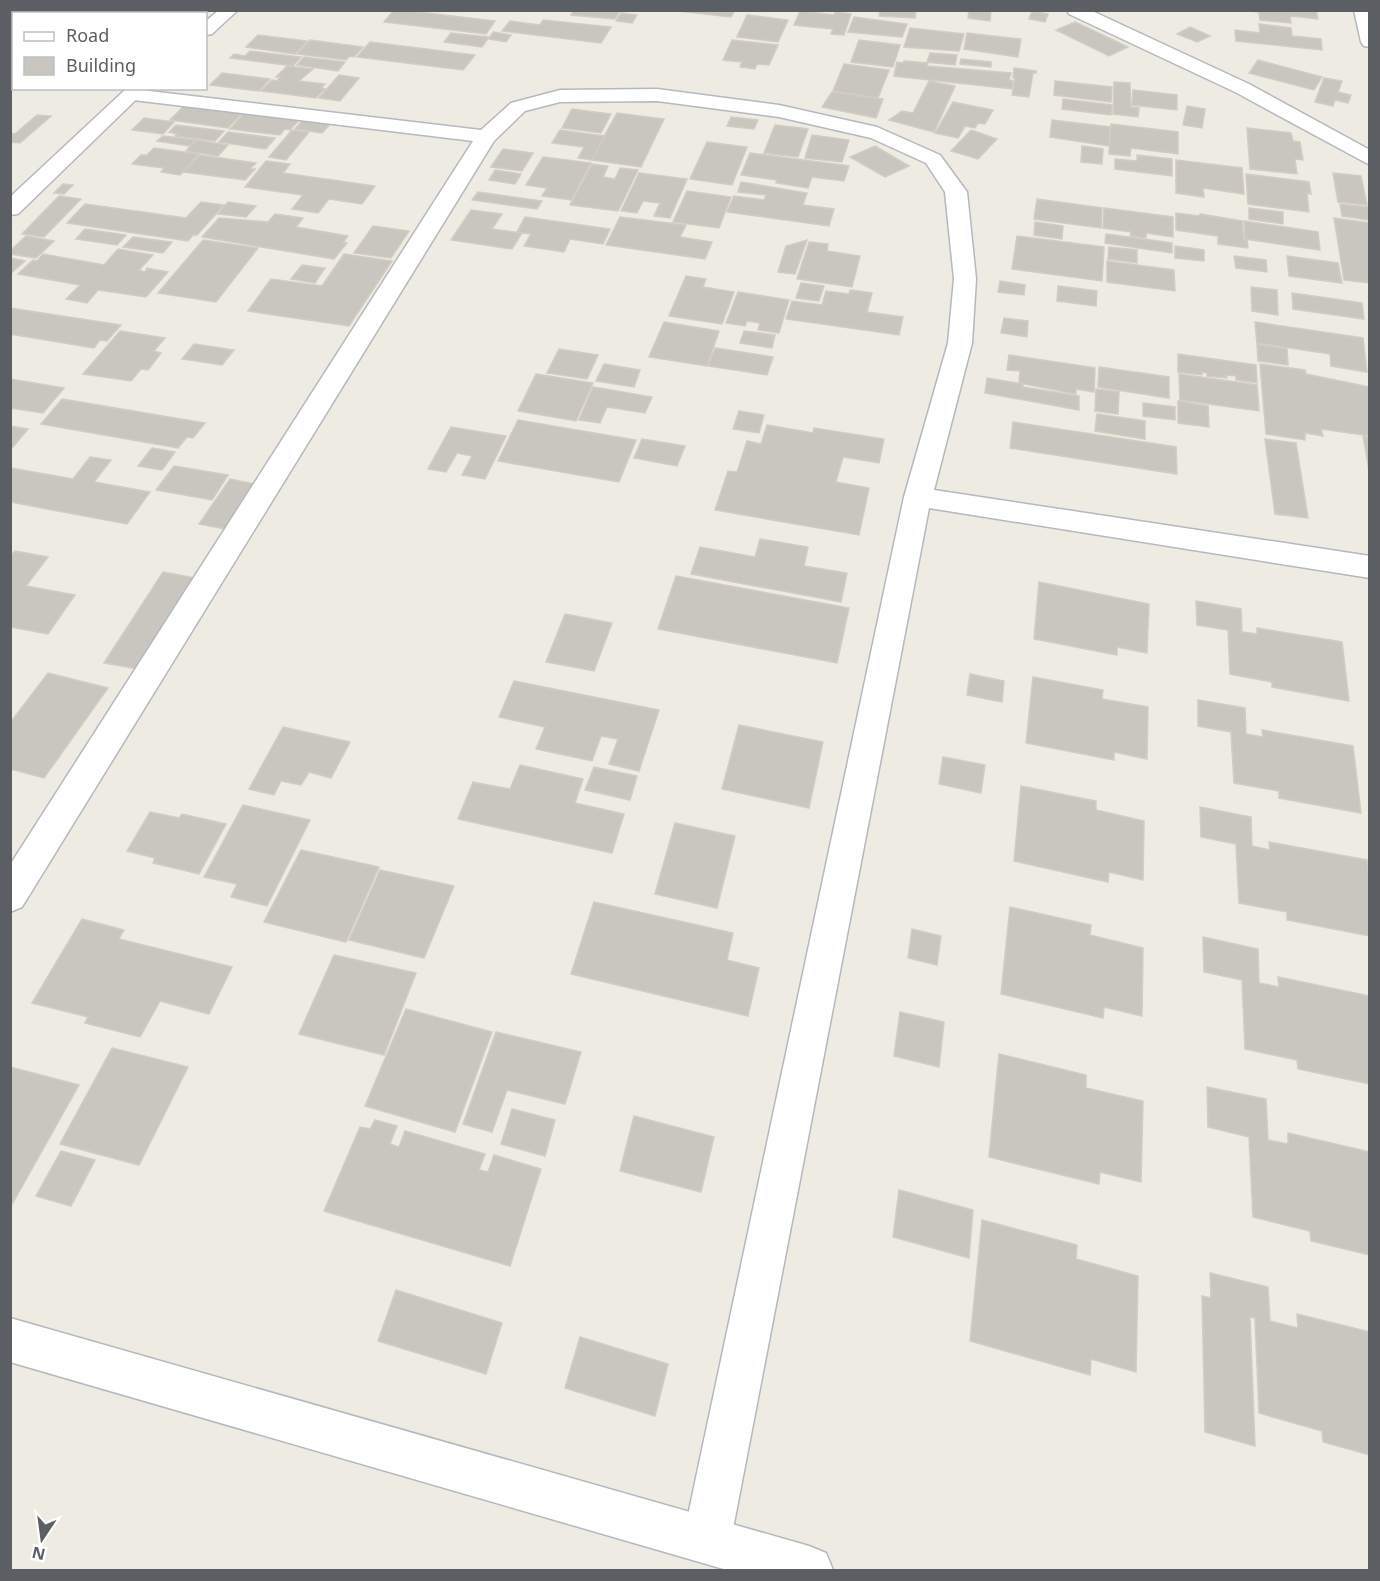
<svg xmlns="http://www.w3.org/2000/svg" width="1380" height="1581" viewBox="0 0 1380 1581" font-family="'Noto Sans',sans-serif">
<rect width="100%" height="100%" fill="#edebe2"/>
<g fill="#c8c6bf" stroke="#d2cdc1" stroke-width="1.5">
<polygon points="394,10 402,10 495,21 486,34 384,22"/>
<polygon points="574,10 607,10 619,12 615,19 571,15"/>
<polygon points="669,10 735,10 731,17"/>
<polygon points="880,10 916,11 915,18 879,16"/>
<polygon points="969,10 991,10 990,21 968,18"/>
<polygon points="1240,10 1316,10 1318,19 1290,16 1291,23 1260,20 1259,12"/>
<polygon points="800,11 834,15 835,12 851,14 844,35 831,34 833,29 794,25"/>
<polygon points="1032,11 1048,14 1045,22 1029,19"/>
<polygon points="621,13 637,15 632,23 616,21"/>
<polygon points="747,15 788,20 778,42 737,37"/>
<polygon points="854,17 907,24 902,37 848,32"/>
<polygon points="543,20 611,27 601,43 502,31 510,21 540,25"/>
<polygon points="1075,22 1128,47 1109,56 1056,30"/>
<polygon points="1259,24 1291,28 1292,36 1321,39 1322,50 1236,41 1235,30 1260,33"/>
<polygon points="1190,27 1210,36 1197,42 1177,34"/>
<polygon points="910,28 964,34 959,51 904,47"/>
<polygon points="493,32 511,35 506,42 489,39"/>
<polygon points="451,33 489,37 482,47 444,42"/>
<polygon points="967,33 1021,39 1018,57 964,49"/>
<polygon points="258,35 307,41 295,54 246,47"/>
<polygon points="310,40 363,47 354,57 350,56 346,60 297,54"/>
<polygon points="732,40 778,45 769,65 757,64 755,69 740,67 742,62 723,60"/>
<polygon points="859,40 900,45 893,67 851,62"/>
<polygon points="370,42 475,55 463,70 357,57"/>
<polygon points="250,51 301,57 293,66 230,58 234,54 245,56"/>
<polygon points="930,53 957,55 955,65 927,62"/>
<polygon points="304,57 345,62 338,71 297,65"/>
<polygon points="961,59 991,62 991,67 960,64"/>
<polygon points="1258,60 1322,77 1314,90 1249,73"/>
<polygon points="904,61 928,63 927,66 1011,73 1009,80 1013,81 1012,89 894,76 897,62 903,63"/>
<polygon points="844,64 889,70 878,98 833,91"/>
<polygon points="287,66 313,69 299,81 325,84 321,88 325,89 316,98 261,91 272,80 277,81 280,77 276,77"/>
<polygon points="1014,68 1036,71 1036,73 1033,73 1029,97 1012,95 1015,78 1013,78"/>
<polygon points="222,73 270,79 259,91 210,85"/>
<polygon points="339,75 359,78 340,101 319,98"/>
<polygon points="1324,78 1342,81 1338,92 1351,95 1348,103 1335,100 1333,106 1315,102"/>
<polygon points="929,81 955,86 934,132 889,120 902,111 913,113"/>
<polygon points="1055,81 1112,87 1111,102 1054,95"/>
<polygon points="1114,82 1130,83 1131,107 1139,108 1138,117 1113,114"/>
<polygon points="1133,90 1177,95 1177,110 1132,105"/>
<polygon points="832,92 883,99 876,118 822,107"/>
<polygon points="1063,99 1112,105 1111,115 1062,109"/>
<polygon points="953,102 993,110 985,124 978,123 975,128 965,126 958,138 935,133"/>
<polygon points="185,105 243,112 228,128 170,120"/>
<polygon points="1187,106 1205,109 1202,128 1183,125"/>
<polygon points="572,109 611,114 601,133 562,128"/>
<polygon points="244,113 299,120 290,130 285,129 280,135 230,129"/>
<polygon points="617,113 664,119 641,167 591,160"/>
<polygon points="37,115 51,116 20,143 10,142 10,133 15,134"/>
<polygon points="731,117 758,120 754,129 727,126"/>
<polygon points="144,118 174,122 163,134 132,130"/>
<polygon points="303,120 330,124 322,133 295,129"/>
<polygon points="1052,120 1110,127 1109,146 1050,137"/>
<polygon points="1111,124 1178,132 1178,154 1131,148 1130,156 1109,154"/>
<polygon points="176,125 224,131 215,141 175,136 177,134 169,132"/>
<polygon points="775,125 808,129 798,157 764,153"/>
<polygon points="1247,128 1291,133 1293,141 1300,142 1303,160 1295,159 1297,174 1250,169"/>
<polygon points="292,130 309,132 286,160 269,157"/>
<polygon points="560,130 605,136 592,160 578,158 584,147 552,143"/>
<polygon points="971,130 997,139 978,159 951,151"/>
<polygon points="228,132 275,138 266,149 219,142"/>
<polygon points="812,135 849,140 842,162 805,158"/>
<polygon points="163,136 196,140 189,146 157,141"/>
<polygon points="196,140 228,145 218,156 186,151"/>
<polygon points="707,142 747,147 732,185 690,179"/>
<polygon points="875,146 909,166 885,177 850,157"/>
<polygon points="1082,146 1103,149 1102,164 1081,162"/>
<polygon points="154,148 199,154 180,175 161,172 164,168 132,164 141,155 147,155"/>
<polygon points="503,149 533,153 522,171 491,167"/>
<polygon points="750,153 849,166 844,181 812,177 808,188 776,183 777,180 741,175"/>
<polygon points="200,155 256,163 250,169 255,169 245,180 183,172"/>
<polygon points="1137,155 1172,159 1172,176 1115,169 1115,159 1137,161"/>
<polygon points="543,157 591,163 571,200 542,196 547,188 526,185"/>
<polygon points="1176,160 1242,168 1244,194 1203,188 1204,197 1176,193"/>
<polygon points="266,161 290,164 283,173 375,186 362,204 329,199 318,213 292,209 303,195 245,187"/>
<polygon points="592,164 608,166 603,177 615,179 620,168 638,170 618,211 570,205"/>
<polygon points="495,170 521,174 515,184 489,180"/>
<polygon points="639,173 687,179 670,218 654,216 660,203 643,201 637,213 621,211"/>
<polygon points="1333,173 1361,176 1367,205 1338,202"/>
<polygon points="1246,174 1309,182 1311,194 1307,193 1309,212 1248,204"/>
<polygon points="741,182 807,193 803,205 834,209 829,226 727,212 734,196 764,200 766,195 738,192"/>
<polygon points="63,184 73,185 64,194 54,193"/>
<polygon points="687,191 731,197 719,228 673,222"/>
<polygon points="478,192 542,201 537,209 472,200"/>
<polygon points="59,196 81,199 44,237 22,234"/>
<polygon points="1037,199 1102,208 1101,228 1034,219"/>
<polygon points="201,202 224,205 197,235 193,235 188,241 67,223 85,204 186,218"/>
<polygon points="228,202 256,206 246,217 218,214"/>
<polygon points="1340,204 1368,207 1370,220 1342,216"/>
<polygon points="1104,208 1173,217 1173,237 1146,233 1146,238 1130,236 1131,232 1103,228"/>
<polygon points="1249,208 1283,212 1283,224 1249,219"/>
<polygon points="471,210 502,214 492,229 522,233 512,249 451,240"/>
<polygon points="1176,213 1200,216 1200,214 1242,221 1244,240 1247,240 1248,248 1218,244 1218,236 1176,230"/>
<polygon points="275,214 303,218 296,227 348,236 343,243 347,243 334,259 202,237 219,218 268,222"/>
<polygon points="525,217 610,229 603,244 570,239 564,252 524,246 531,234 517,232"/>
<polygon points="620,217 686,225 680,237 712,242 705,259 606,245"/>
<polygon points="1334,218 1370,223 1370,283 1344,280"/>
<polygon points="1244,221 1318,232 1320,250 1245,239"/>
<polygon points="1035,222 1063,226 1062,239 1034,235"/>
<polygon points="373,226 409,231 391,258 354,253"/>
<polygon points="85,229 126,235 117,245 76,239"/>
<polygon points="1106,234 1172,243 1172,253 1105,243"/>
<polygon points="26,236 54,241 36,258 10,254 10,251"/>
<polygon points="1017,236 1104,247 1102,281 1012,269"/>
<polygon points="133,237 172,242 163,253 123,247"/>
<polygon points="203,240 258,248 216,302 158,293"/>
<polygon points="807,240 795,274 778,272 786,246"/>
<polygon points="809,242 828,244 827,251 860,256 852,287 797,279"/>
<polygon points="1175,246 1204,250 1204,261 1175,258"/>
<polygon points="1109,247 1137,250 1137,263 1108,259"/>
<polygon points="118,249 153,255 139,270 145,272 147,268 168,272 146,297 98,290 87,303 66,299 80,285 18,274 33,260 37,261 43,254 104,265"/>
<polygon points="344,254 392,261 349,326 248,311 271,279 322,286"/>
<polygon points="1234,256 1266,260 1267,272 1236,268"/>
<polygon points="1287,256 1338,263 1342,283 1289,276"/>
<polygon points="10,258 25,261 10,274"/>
<polygon points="1107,261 1174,270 1175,291 1107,282"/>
<polygon points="302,265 325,268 315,283 291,279"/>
<polygon points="686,276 706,279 703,287 734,292 722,324 669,316"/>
<polygon points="1000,281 1025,285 1024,295 998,292"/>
<polygon points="801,283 824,286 819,301 796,298"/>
<polygon points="1058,286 1097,291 1096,306 1057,301"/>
<polygon points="1251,287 1277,290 1278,315 1252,311"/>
<polygon points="850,290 872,293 867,312 903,317 899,335 786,319 792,301 822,305 826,291 849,294"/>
<polygon points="738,292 789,300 779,333 758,330 760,323 747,321 745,326 726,323"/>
<polygon points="1292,293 1362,303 1364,319 1293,309"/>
<polygon points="10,308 121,325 107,341 100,340 94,348 10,334"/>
<polygon points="1004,318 1028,321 1027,337 1001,333"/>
<polygon points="664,322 719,331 707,366 649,357"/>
<polygon points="1255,322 1363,338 1367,372 1331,366 1330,354 1257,343"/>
<polygon points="120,331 165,338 154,351 161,353 148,370 141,369 131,381 83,374"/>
<polygon points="744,331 775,335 772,348 740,343"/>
<polygon points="194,344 234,350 222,365 182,359"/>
<polygon points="1257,344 1287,349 1288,365 1258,361"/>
<polygon points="715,348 773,357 767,375 708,366"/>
<polygon points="559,349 598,355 587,379 547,373"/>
<polygon points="1178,354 1256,365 1257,383 1236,380 1236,376 1226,375 1227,378 1207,376 1207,373 1202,372 1202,375 1178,372"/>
<polygon points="1009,355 1095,368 1094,392 1076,389 1076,394 1019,383 1020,371 1007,370"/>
<polygon points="604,364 640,370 634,387 596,381"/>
<polygon points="1260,364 1305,370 1306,374 1370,387 1370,436 1321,429 1323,436 1305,433 1305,440 1266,434"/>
<polygon points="1099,367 1169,377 1169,398 1098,387"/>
<polygon points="536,374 593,383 576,421 518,411"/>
<polygon points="1179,374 1257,385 1259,411 1180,400"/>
<polygon points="987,378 1023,384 1023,387 1079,396 1079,410 985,393"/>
<polygon points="10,379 64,388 43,413 10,408"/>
<polygon points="593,387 652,397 645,413 607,407 600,423 579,420"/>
<polygon points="1096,389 1119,392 1118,414 1095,411"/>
<polygon points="62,399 205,423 193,438 187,437 178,448 41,424"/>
<polygon points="1178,401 1208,406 1209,427 1178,423"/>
<polygon points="1143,403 1175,407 1175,420 1143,416"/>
<polygon points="739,411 764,415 759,433 733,429"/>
<polygon points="1097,414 1145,421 1145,439 1095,431"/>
<polygon points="518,420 636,440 619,482 498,461"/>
<polygon points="1013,422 1176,447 1177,474 1010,448"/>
<polygon points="767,425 813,433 814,428 884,439 879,463 843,457 836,482 869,488 859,535 715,510 728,471 737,472 747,441 761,444"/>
<polygon points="10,426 28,429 13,447 10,447"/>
<polygon points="451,427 506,436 485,479 462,475 472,456 457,453 446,472 428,469"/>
<polygon points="1363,436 1370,437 1370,476"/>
<polygon points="642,439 685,446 677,466 634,458"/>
<polygon points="1265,439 1296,443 1308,518 1275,514"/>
<polygon points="152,448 175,452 162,470 138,466"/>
<polygon points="90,457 111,460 94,482 150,492 127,524 10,502 10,468 73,479"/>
<polygon points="174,466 228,475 212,500 156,490"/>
<polygon points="230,479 254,484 225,529 199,524"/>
<polygon points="760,539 808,547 804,566 847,573 841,602 691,574 700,547 755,557"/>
<polygon points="15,551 48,557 26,586 75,595 48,634 10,627 10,556"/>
<polygon points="163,572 195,578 138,669 104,663"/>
<polygon points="676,576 849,608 837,663 658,629"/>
<polygon points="1039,582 1149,604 1147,653 1117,647 1117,655 1034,639"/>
<polygon points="1196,601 1241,609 1242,632 1257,634 1257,628 1342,642 1349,701 1272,687 1272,682 1230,674 1228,630 1197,625"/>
<polygon points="565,614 612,623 594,671 546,662"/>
<polygon points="48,673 108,688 44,778 10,769 10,723"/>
<polygon points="970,674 1004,681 1002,702 967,695"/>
<polygon points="1033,677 1103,690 1102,699 1148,707 1147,759 1114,752 1114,760 1026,743"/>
<polygon points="514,681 659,710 639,771 609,764 618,739 601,736 592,761 536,749 545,727 499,717"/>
<polygon points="1198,700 1245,708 1246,734 1263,737 1262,730 1353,746 1361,813 1279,798 1279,791 1234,783 1231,732 1198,726"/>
<polygon points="739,725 823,742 809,808 722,789"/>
<polygon points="283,727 350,742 331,778 309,772 301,785 281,781 274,795 249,789"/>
<polygon points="943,757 985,765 981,793 939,784"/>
<polygon points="520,765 583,779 575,803 624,814 612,853 458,819 473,782 510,789"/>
<polygon points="594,767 637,776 630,800 585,790"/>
<polygon points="1021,786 1096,801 1096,810 1144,821 1143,880 1109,872 1108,882 1014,861"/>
<polygon points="243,805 310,820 267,906 231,897 237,884 204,877"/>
<polygon points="1200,807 1251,817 1252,846 1270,850 1269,842 1367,860 1370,885 1370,936 1287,920 1287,912 1239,903 1236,844 1201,837"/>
<polygon points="150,812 179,818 182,814 226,824 199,874 153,863 155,858 127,851"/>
<polygon points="675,823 735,836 717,908 655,894"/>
<polygon points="301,850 379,867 346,942 264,922"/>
<polygon points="380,870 454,886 424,958 349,940"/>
<polygon points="594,902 733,933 727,960 759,968 748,1016 571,974"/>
<polygon points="1010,907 1091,925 1090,935 1143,948 1142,1016 1104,1007 1103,1018 1001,994"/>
<polygon points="82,919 124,930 119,939 232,967 209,1014 160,1001 140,1037 85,1023 88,1017 32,1003"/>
<polygon points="912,929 941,936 937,965 908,958"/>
<polygon points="1203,937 1258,949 1259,983 1279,987 1278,977 1370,996 1370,1084 1298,1069 1297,1060 1245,1049 1242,980 1204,972"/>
<polygon points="334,955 416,973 384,1055 299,1034"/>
<polygon points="406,1009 492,1032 455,1132 365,1106"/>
<polygon points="900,1012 944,1022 939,1067 894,1056"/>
<polygon points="496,1032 581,1052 565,1104 507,1090 492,1132 463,1124"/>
<polygon points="112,1048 188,1067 139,1165 60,1144"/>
<polygon points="999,1054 1086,1075 1086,1088 1143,1101 1141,1182 1100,1172 1099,1184 989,1157"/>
<polygon points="10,1067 79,1085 10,1208"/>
<polygon points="1207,1087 1266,1099 1268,1140 1288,1144 1288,1133 1370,1152 1370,1255 1311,1241 1310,1231 1253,1217 1249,1137 1208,1127"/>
<polygon points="512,1109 555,1120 545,1156 501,1144"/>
<polygon points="634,1116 714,1137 701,1192 620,1171"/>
<polygon points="375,1120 397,1126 390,1144 399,1147 405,1131 485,1154 479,1170 488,1172 494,1155 541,1169 510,1266 324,1211 360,1127 370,1129"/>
<polygon points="61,1151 95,1160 71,1206 36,1196"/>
<polygon points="899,1190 973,1210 969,1258 893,1237"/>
<polygon points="982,1220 1077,1245 1076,1259 1138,1276 1136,1372 1091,1359 1090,1375 970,1341"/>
<polygon points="1210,1273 1268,1287 1270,1321 1298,1328 1297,1314 1370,1332 1370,1455 1323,1442 1322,1431 1259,1413 1255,1318 1250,1317 1255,1446 1205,1432 1202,1296 1211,1298"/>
<polygon points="396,1290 502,1323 486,1374 378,1341"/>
<polygon points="580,1337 668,1364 655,1416 565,1388"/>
</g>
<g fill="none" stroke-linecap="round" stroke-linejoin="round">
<defs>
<g id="minor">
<polygon points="10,10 35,10 37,14 14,14 14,17 10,16"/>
<polygon points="132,89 481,130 511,103 560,90 657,89 779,105 877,127 940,155 967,192 976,279 972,343 934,490 1370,556 1370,578 929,508 731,1539 724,1556 707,1563 690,1556 683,1539 904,497 948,343 954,279 945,192 926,163 871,138 779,117 657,101 560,102 525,111 494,141 22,907 10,912 10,865 473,141 125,99 122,95 125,91"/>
</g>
<g id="tertiary">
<polygon points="219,10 238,10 212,34 206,35 206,21"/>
<polygon points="1067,10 1090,10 1249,84 1370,150 1370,165 1235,92 1069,14"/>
<polygon points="1354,10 1370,10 1370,47 1364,46 1361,42"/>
<polygon points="127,88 148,88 18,214 10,215 10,197"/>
<polygon points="10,1318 809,1546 826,1553 833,1570 727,1570 10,1362"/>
</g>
</defs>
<use href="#minor" stroke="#b5b8bd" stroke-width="3"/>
<use href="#tertiary" stroke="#b5b8bd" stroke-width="3"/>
<use href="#minor" fill="#fff" fill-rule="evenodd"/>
<use href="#tertiary" fill="#fff" fill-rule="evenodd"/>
</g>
<rect width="1380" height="1581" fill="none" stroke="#5b5e63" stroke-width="24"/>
<rect x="12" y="12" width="195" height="78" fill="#ffffff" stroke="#bdbfc1" stroke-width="1.5"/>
<rect x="24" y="32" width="30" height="9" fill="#ffffff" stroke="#bdbfc1" stroke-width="1.5"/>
<text x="66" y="42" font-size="18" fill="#5b5e63">Road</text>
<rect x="24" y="57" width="30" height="18" fill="#c8c6bf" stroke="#bdbfc1" stroke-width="1.5"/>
<text x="66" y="72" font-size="18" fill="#5b5e63">Building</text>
<g transform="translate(42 1539) rotate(193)" stroke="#ffffff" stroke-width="4.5" paint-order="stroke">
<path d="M0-4.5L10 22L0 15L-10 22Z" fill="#5b5e63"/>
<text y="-9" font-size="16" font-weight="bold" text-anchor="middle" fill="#5b5e63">N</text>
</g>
</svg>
